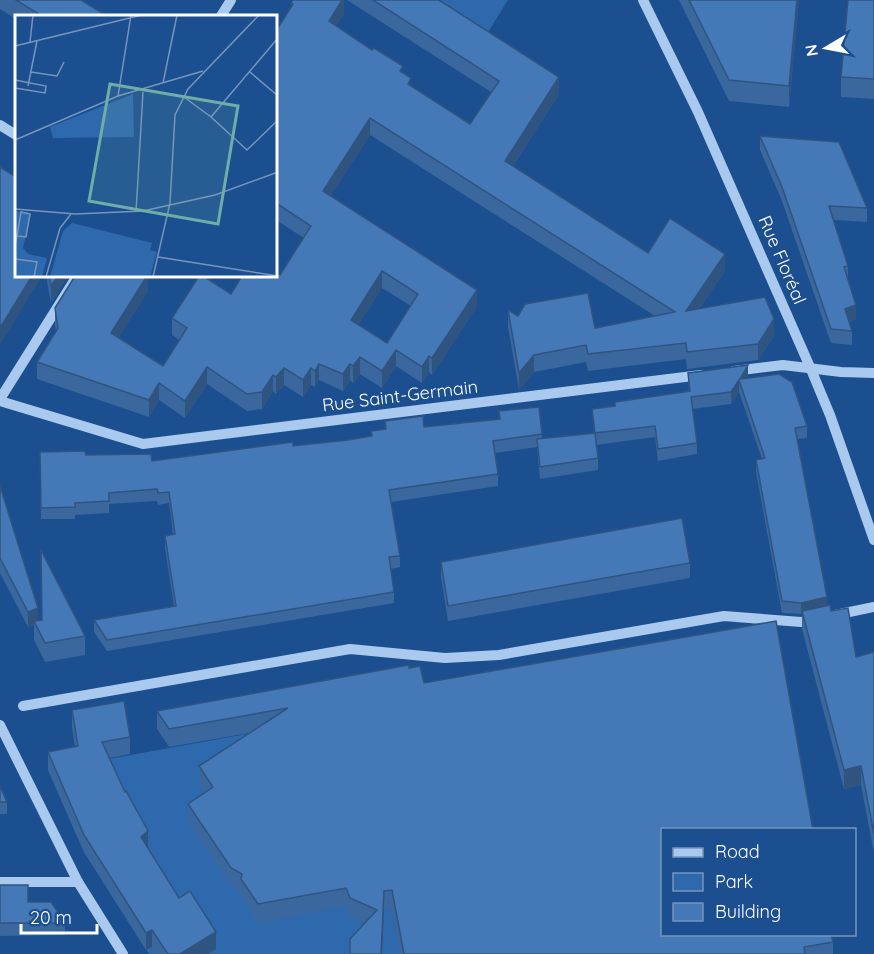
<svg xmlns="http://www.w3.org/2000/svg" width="874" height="954" viewBox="0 0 874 954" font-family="Quicksand,sans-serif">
<rect width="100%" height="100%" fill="#1b4f8f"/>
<g fill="#2e69ad">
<polygon points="429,0 508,0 485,37"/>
<polygon points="357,714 401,954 149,954 84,852 48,770"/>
</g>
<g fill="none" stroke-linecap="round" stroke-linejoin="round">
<g stroke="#a9c9ee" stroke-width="10">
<polyline points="643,0 698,112 810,367 830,415 874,540"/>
<polyline points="221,16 231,0"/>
<polyline points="0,125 16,135"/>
<polyline points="734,371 783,365 841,372 874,373"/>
<polyline points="0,399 77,276"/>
<polyline points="0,401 143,444 701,375"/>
<polyline points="835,615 874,607"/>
<polyline points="23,706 350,649 445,658 499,655 724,616 801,622 814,619"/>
<polyline points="0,725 78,882 123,954"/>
<polyline points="0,882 78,882"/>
</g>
</g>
<g fill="#3a679d" fill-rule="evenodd">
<polygon points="0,0 81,0 107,16 16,16 16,19 0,9"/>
<path d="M 344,0 L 344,14 L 336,26 L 403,73 L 411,86 L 470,124 L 491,92 L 347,0 L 439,0 L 559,94 L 513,166 L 648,253 L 725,271 L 699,309 L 774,336 L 758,360 L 687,369 L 686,359 L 588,371 L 586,362 L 534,372 L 519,390 L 508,327 L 508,310 L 518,316 L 595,328 L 655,316 L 370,135 L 330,196 L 477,306 L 432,375 L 429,372 L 422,383 L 396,366 L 382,388 L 360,374 L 353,383 L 350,380 L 343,391 L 319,380 L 315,387 L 311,385 L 303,397 L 284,385 L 276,394 L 273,391 L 262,409 L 247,411 L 207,384 L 185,418 L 159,400 L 149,417 L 37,379 L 37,362 L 56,332 L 55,325 L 55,308 L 148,276 L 148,291 L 118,338 L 163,366 L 179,340 L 172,335 L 172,318 L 231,294 L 280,275 L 304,238 L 276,220 L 276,31 L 291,7 L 291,2 ZM 382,288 L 411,306 L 387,343 L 358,325 Z"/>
<polygon points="679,0 799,0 789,107 729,101"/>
<polygon points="874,0 874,99 841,97 841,77"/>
<polygon points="760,136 867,208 867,222 834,220 848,266 848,280 856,319 849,322 852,331 852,345 831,343 782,201 760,150"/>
<polygon points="46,276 68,276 51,303"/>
<polygon points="688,373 748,377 747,378 807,426 807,438 797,439 827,605 831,611 856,657 874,652 874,853 861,785 844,789 802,629 802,614 782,613 756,472 756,460 762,459 739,392 731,404 692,409 697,443 697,454 658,461 655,437 596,445 598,458 598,470 540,479 537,447 495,453 498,474 498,486 391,502 400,556 400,567 390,569 394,592 394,603 107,651 94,632 94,620 174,607 165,548 165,536 173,535 169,503 158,505 157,501 109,504 109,513 75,515 75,519 41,519 40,452 152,461 348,440 371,436 385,429 385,421 424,427 499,419 499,411 542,434 542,438 594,433 592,409 615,406 689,391"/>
<polygon points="0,486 38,620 85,636 85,655 45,662 34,640 34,625 28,627 0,573"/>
<polygon points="441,562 690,563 690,578 448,621 441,577"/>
<polygon points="409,668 424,683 833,942 833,954 400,954 392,909 384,910 382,954 350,954 350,939 364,923 350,917 346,906 258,923 241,897 241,892 231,886 188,822 188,804 205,793 199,785 199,766 249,733 169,747 157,729 157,711"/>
<polygon points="72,710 130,737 130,754 110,758 148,848 179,898 216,949 208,954 156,954 152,947 146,950 84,852 48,770 48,752 75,747 72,728"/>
<polygon points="0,786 7,802 7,814 0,814"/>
<polygon points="0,885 65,923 65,935 0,936"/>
</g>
<g fill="#305480">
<polygon points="342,0 344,0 344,14 329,38 329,21"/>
<polygon points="797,0 799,0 789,107 789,86"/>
<polygon points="559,77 559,94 505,178 505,161"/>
<polygon points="370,118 370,135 323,208 323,191"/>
<polygon points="725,254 725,271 686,328 686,311"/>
<polygon points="382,271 382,288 351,337 351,320"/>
<polygon points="32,276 42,276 0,345 0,328"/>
<polygon points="58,276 68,276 51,303 51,286"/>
<polygon points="147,276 148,276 148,291 111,350 111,333"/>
<polygon points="477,290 477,306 432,375 432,358"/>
<polygon points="856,305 856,319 845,323 845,309"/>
<polygon points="774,319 774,336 758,360 758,344"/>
<polygon points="396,350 396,366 382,388 382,371"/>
<polygon points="534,355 534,372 519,390 519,373"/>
<polygon points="429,356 429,372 422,383 422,367"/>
<polygon points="360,357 360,374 353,383 353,366"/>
<polygon points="319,364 319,380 315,387 315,371"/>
<polygon points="350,364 350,380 343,391 343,374"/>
<polygon points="748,365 748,377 741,388 740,379"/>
<polygon points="207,367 207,384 185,418 185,401"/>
<polygon points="284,368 284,385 276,394 276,377"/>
<polygon points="311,368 311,385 303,397 303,380"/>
<polygon points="273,375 273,391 262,409 262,392"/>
<polygon points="739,380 739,392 731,404 731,392"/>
<polygon points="159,383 159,400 149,417 149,400"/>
<polygon points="827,597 827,609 802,611 802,614 801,614 801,603"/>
<polygon points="38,608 38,623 34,621 34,625 28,627 28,612"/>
<polygon points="861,766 861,785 844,789 844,770"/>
<polygon points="148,831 148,849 141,837"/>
<polygon points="384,891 384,910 382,954 381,954"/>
<polygon points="152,930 152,947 146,950 146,933"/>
<polygon points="216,932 216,949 208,954 180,954"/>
</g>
<g fill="#4478b7" stroke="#305480" stroke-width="1.5" fill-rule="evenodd">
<polygon points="16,0 81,0 107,16 42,16"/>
<path d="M 293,0 L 342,0 L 329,21 L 372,50 L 374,48 L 403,66 L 400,71 L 411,78 L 408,84 L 470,124 L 499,81 L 373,0 L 439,0 L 559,77 L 505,161 L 648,253 L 670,218 L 725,254 L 686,311 L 765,297 L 774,319 L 758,344 L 687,352 L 686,343 L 588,354 L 586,345 L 534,355 L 519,373 L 508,310 L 518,316 L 525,304 L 588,293 L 595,328 L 675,312 L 370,118 L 323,191 L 477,290 L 432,358 L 429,356 L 422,367 L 396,350 L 382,371 L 360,357 L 353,366 L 350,364 L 343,374 L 319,364 L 315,371 L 311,368 L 303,380 L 284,368 L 276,377 L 273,375 L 262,392 L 247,394 L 207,367 L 185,401 L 159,383 L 149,400 L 37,362 L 58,328 L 55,308 L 75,276 L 147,276 L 111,333 L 163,366 L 187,328 L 172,318 L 199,276 L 203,276 L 231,294 L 242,276 L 276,276 L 276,273 L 280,275 L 311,226 L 276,203 L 276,31 L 293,4 L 291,2 ZM 382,271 L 418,294 L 387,343 L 351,320 Z"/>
<polygon points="689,0 797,0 789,86 729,80"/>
<polygon points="848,0 874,0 874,79 841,77"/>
<polygon points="760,136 839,142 867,208 829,206 848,266 844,267 856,305 845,309 852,331 831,329 782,187"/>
<polygon points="0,167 16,177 16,276 32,276 0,328"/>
<polygon points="49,276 58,276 51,286"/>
<polygon points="748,365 740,379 779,374 792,382 807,426 795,428 827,597 801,603 782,601 756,460 765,458 739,380 731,392 691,397 697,443 658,449 655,426 595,433 598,458 540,467 537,439 595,433 592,409 615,406 615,402 690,391 688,373"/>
<polygon points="539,407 542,434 493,441 498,474 389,490 400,556 389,557 394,592 107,640 94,620 176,606 165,536 175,534 169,492 158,493 157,489 109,493 109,501 75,503 75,507 41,508 40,452 85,451 86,455 151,454 152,461 293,442 293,446 348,440 372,436 371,431 386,429 385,421 423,416 424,427 500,419 499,411"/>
<polygon points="0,486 38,608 28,612 0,558"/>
<polygon points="682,518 690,563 448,606 441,562"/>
<polygon points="41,550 85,636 45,643 34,621 42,620"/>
<polygon points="830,605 831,611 848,608 856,657 874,652 874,834 861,766 844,770 802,611"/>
<polygon points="776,621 813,830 663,830 663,934 831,934 833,942 804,947 805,954 404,954 392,890 384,891 381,954 350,954 350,939 377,910 350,898 346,888 258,904 241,879 242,874 231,868 188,804 213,787 199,766 288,708 169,729 157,711 409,665 409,668 420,666 424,683"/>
<polygon points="124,701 130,737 102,742 125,792 126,791 148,831 141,837 179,898 190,891 216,932 180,954 168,954 152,930 146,933 84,835 48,752 78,746 72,710"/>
<polygon points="0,786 7,802 0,802"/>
<polygon points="0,885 28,885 28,902 51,902 65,923 0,923"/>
</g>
<g text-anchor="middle" stroke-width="4.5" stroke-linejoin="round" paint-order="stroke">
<g font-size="18" fill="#fff" stroke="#1b4f8f">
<text transform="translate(782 260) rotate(67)" y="6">Rue Floréal</text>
<text transform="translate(400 396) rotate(-7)" y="6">Rue Saint-Germain</text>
</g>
</g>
<g transform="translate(15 15)">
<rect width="262" height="262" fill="#1b4f8f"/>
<path d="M 118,79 L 119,122 L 38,123 L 35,112 ZM 0,196 L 16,198 L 8,233 L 13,239 L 32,243 L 27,262 L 0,262 ZM 57,208 L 137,228 L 135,235 L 142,237 L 135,262 L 35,262 L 48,216 Z" fill="#2e69ad"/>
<path fill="none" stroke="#7695bc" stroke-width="1.5" d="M 263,23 L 196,102 L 232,135 L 263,105M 15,27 L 18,0M 0,31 L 127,0M 16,57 L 42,61 L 49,47M 235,57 L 263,81M 0,65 L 31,71 L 30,78 L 0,73M 148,68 L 162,0M 13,71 L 22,26M 103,81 L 116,0M 169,82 L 196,102M 0,125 L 103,81 L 188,56M 0,194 L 60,199 L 128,196 L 200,180 L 263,157M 121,197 L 128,77M 0,220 L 2,221 L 11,222 L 15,199 L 6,197 L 2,221 L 0,231M 143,242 L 263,261M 0,244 L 22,247 L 19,262M 31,262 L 45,213 L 56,199M 138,262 L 155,188 L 160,100 L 173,74 L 244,0"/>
<path fill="#6fada8" fill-opacity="0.15" stroke="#6fada8" stroke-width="3" d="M 95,69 L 223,91 L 203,209 L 74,186 Z"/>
<rect width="262" height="262" fill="none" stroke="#fff" stroke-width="3"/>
</g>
<rect x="661" y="828" width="195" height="108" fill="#1b4f8f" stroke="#7695bc" stroke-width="1.5"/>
<rect x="673" y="848" width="30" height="9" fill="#a9c9ee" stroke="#7695bc" stroke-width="1.5"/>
<text x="715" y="858" font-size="18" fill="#ffffff">Road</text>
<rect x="673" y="873" width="30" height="18" fill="#2e69ad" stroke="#7695bc" stroke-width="1.5"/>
<text x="715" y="888" font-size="18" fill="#ffffff">Park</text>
<rect x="673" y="903" width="30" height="18" fill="#4478b7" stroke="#7695bc" stroke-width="1.5"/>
<text x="715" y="918" font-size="18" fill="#ffffff">Building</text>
<g transform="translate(826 48) rotate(260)" stroke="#1b4f8f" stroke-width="4.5" paint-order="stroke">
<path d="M0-4.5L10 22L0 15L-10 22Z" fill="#ffffff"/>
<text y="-9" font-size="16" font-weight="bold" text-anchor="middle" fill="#ffffff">N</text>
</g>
<path d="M21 924v9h76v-9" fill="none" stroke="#ffffff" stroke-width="3"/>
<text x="30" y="924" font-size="18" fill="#ffffff" stroke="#1b4f8f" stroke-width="4.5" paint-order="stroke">20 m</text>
</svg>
